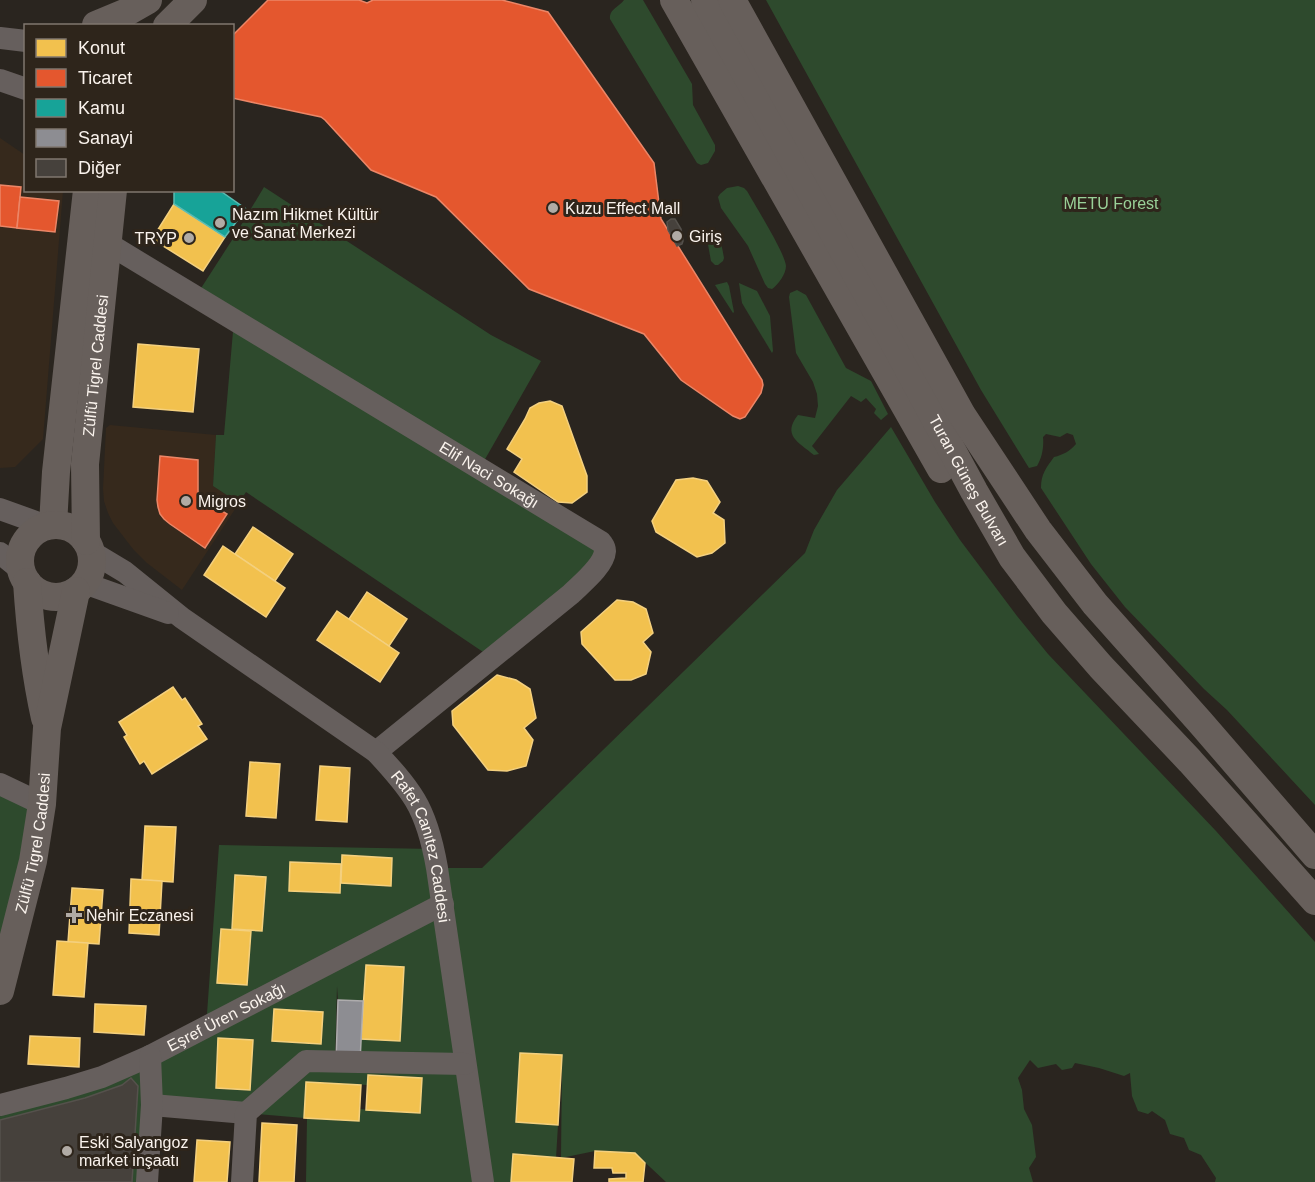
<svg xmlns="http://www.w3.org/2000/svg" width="1315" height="1182" viewBox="0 0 1315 1182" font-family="Arial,sans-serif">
<rect width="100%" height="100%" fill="#2a251f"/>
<g fill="#36291c">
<polygon points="0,138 25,155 26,190 63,191 43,439 15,467 0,468"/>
<polygon points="110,425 216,435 213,486 239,503 182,590 147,563 133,549 113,523 108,513 104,501 103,489 106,428"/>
</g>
<g fill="#2e4a2d" fill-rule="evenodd">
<path d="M 624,0 L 643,0 L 692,84 L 693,105 L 715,145 L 715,151 L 708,163 L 701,165 L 697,163 L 610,19 C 609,9 619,7 624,0 Z"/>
<path d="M 766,0 L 1315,0 L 1315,805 L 1227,710 L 1204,689 L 1125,607 L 1091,564 L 1041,488 C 1041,474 1046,468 1054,457 C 1063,455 1070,451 1076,444 L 1073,435 L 1067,433 L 1060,437 L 1046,434 L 1043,437 C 1044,447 1042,458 1037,466 L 1029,468 L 981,390 Z"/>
<path d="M 738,186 L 744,188 L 747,191 C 755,205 785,253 786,266 C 786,274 778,285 772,289 L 768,288 L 765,284 L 748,246 L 721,208 L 718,197 L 720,194 L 727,188 Z"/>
<polygon points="264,187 491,335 541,361 480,468 605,547 492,658 246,492 239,503 213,486 216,435 224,435 234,320 196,296 234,237"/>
<polygon points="716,232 720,237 724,258 723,261 718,265 715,265 711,261 707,239 711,234"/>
<polygon points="727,282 729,286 734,312 733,313 715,285"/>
<polygon points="739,283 757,291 770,316 773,351 772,353 742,303"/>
<path d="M 797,290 L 806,295 L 846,368 L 871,381 L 888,414 L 881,420 L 874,413 L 876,409 L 866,398 L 861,402 L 851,396 L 812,446 L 819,454 L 814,455 C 798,442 782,435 798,415 L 815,418 L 818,406 L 817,394 L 813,382 L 796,353 L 789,297 L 790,293 Z"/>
<path d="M 891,427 L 935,502 L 960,540 L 1017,616 L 1048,654 L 1216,831 L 1315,942 L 1315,1182 L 1215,1182 L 1216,1178 L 1201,1155 L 1189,1150 L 1184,1138 L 1170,1134 L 1165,1120 L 1152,1111 L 1148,1114 L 1138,1111 L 1132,1096 L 1130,1073 L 1124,1076 L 1099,1068 L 1075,1063 L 1072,1068 L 1062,1070 L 1056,1064 L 1038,1068 L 1030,1060 L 1018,1078 L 1022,1090 L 1024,1109 L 1032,1125 L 1036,1157 L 1029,1168 L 1033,1182 L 666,1182 L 635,1153 L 595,1151 L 561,1158 L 562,1056 L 521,1053 L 558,1125 L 556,1158 L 513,1154 L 511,1182 L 306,1182 L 307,1118 L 359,1109 L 420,1113 L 422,1078 L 368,1075 L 367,1085 L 306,1082 L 304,1118 L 152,1105 L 147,1182 L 0,1182 L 0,1105 L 206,1028 L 219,845 L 434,849 L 437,868 L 482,868 L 805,553 L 814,530 L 837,490 ZM 342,855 L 392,858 L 391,886 L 341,883 L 340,893 L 290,862 L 341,864 ZM 235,875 L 266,877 L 262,931 L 251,931 L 247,985 L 217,982 L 221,929 L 232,929 ZM 366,965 L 404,967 L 400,1041 L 360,1038 L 335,1061 L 337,986 L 338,1000 L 363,1001 Z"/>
<polygon points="0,784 42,804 0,991"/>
</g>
<g fill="#f2c14e" stroke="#f4d07e" stroke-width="1.5">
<polygon points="174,204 225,237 203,271 152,239"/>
<polygon points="138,344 199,349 193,412 133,407"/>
<polygon points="550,401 562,406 587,476 587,492 572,503 558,502 514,472 522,459 507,449 525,419 530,408 539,403"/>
<polygon points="693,478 707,481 720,502 713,513 724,520 725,543 712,553 697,557 656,532 652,521 676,480"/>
<polygon points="253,527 293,554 275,581 235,554"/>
<polygon points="223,546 285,588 266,617 204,575"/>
<polygon points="367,592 407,619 389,646 349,619"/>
<polygon points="617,600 633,602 646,609 653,633 643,642 651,652 646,674 631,680 615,680 582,644 581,632"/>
<polygon points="337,611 399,653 380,682 317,640"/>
<polygon points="497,675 516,680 530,689 536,718 524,728 533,740 526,766 507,771 488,770 453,725 452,711"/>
<polygon points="173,687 182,700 185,698 202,724 198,726 207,739 152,774 144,761 140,764 124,737 127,735 119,722"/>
<polygon points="250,762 280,764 276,818 246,816"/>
<polygon points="320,766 350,768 347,822 316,820"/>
<polygon points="145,826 176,827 173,882 142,880"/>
<polygon points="342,855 392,858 391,886 341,883"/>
<polygon points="290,862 341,864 340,893 289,891"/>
<polygon points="235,875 266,877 262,931 232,929"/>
<polygon points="131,879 162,881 159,935 129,933"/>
<polygon points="72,888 103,890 99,944 68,942"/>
<polygon points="221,929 251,931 247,985 217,983"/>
<polygon points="57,941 88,943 84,997 53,995"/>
<polygon points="366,965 404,967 400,1041 361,1039"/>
<polygon points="95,1004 146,1006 144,1035 94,1032"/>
<polygon points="274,1009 323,1012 321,1044 272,1041"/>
<polygon points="30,1036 80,1038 79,1067 28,1064"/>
<polygon points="218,1038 253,1040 250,1090 216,1088"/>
<polygon points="520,1053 562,1055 558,1125 516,1122"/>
<polygon points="368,1075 422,1078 420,1113 366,1110"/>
<polygon points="306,1082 361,1085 359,1121 304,1118"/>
<polygon points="262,1123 297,1125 294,1182 259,1182"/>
<polygon points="197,1140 230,1142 227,1182 194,1182"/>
<polygon points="595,1151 635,1153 645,1163 643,1182 609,1182 609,1179 626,1178 626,1173 613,1173 612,1168 594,1168"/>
<polygon points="513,1154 574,1159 572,1182 511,1182"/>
</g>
<g fill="#e4572e" stroke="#eb8667" stroke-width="1.5">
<polygon points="268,0 359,0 367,3 373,0 502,0 548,12 654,163 661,219 762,380 763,385 761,393 745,417 740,419 733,416 681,380 644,334 529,289 436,197 371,170 325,120 321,117 232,98 232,36"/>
<polygon points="0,185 21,187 17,228 0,226"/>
<polygon points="20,197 59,201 55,232 17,228"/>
<polygon points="160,456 198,460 198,496 227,514 205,548 170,524 164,519 160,514 158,507 157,500"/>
</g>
<polygon fill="#17a398" stroke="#5bbbb2" stroke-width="1.5" points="174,190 219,190 246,209 225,237 174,204"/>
<polygon fill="#8d8d92" stroke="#aeacad" stroke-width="1.5" points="338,1000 363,1001 360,1062 336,1061"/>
<g fill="#46413c" stroke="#55514c" stroke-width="1.5">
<polygon points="671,219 675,219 681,229 683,241 682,244 677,246 668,230 667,222"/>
<polygon points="131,1078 138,1086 132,1182 0,1182 0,1120 85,1098 122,1085"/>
</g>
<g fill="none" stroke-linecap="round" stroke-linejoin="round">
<g stroke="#665f5d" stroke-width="22">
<polyline points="0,38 26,41"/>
<polyline points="0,80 26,89"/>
<path id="s1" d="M 107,243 L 601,542 C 603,545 605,547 605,551 C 604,566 581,584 571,594 L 376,752"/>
<polyline points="0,509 47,526"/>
<path id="s2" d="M 90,551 L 125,572 L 182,618 L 376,752 C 390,767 404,782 415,800 C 427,820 433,845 437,868 L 483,1182"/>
<polyline points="0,553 22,571"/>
<polyline points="84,583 168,613"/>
<polyline points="0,784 42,804"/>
<path id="s3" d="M 0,1105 L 66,1088 L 102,1077 L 150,1056 L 443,904"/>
<polyline points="152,1105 246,1113"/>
<polyline points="147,1182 152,1105 150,1056"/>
<polyline points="242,1182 246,1113 306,1061 465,1064"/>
</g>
<g stroke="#675f5b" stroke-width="28">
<polyline points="674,0 941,469"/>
<path id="s4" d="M 705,0 L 891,337 L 974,491 L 1012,557 L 1054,613 L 1101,667 L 1190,761 L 1315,901"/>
<polyline points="732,0 962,415 1038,530 1095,604 1200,722 1315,855"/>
<polyline points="96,25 127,12 148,0"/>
<polyline points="167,26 193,0"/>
<polyline points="53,525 56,472 87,190"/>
<circle cx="56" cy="561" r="36"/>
<path id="s5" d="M 86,541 L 85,464 L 113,190"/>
<path d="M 27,582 C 30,628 35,673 45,718"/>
<path id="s6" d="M 0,991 L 33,861 L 42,804 L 47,728 L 76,591"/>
</g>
</g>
<g fill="#b1aba5" stroke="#2e251b" stroke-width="2">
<circle cx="553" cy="208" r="6"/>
<circle cx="220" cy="223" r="6"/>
<circle cx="677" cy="236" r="6"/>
<circle cx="189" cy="238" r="6"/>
<circle cx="186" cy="501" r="6"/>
<path d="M71 906h6v6h6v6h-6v6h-6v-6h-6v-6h6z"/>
<circle cx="67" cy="1151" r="6"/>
</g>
<g text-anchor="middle" stroke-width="6" stroke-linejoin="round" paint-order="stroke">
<g font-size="16" fill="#99d198" stroke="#2e251b">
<text x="1111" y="209">METU Forest</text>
</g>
<g font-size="16" fill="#faf3ed" stroke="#2e251b" text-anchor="start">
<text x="565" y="214">Kuzu Effect Mall</text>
<text x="232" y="220">Nazım Hikmet Kültür<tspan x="232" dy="18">ve Sanat Merkezi</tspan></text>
<text x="689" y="242">Giriş</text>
<text x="177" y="244" text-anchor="end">TRYP</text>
<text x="198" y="507">Migros</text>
<text x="86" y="921">Nehir Eczanesi</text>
<text x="79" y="1148">Eski Salyangoz<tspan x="79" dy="18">market inşaatı</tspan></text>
</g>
<g font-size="16" fill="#faf3ed" stroke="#2e251b">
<text dy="6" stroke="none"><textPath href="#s5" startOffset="176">Zülfü Tigrel Caddesi</textPath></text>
<text dy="6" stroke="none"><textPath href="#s1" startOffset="447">Elif Naci Sokağı</textPath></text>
<text dy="6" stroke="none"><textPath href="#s4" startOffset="548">Turan Güneş Bulvarı</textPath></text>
<text dy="6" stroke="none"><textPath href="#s6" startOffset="152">Zülfü Tigrel Caddesi</textPath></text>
<text dy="6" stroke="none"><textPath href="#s2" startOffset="458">Rafet Canıtez Caddesi</textPath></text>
<text dy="6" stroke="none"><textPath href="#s3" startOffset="244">Eşref Üren Sokağı</textPath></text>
</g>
</g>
<rect x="24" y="24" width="210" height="168" fill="#2e251b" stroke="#80776f" stroke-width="1.5"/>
<rect x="36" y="39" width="30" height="18" fill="#f2c14e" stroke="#80776f" stroke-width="1.5"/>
<text x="78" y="54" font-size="18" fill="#faf3ed">Konut</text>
<rect x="36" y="69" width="30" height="18" fill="#e4572e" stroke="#80776f" stroke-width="1.5"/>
<text x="78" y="84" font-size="18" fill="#faf3ed">Ticaret</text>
<rect x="36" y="99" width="30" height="18" fill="#17a398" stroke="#80776f" stroke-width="1.5"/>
<text x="78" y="114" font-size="18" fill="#faf3ed">Kamu</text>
<rect x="36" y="129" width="30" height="18" fill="#8d8d92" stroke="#80776f" stroke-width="1.5"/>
<text x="78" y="144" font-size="18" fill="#faf3ed">Sanayi</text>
<rect x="36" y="159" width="30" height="18" fill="#46413c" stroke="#80776f" stroke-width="1.5"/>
<text x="78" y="174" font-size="18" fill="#faf3ed">Diğer</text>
</svg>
